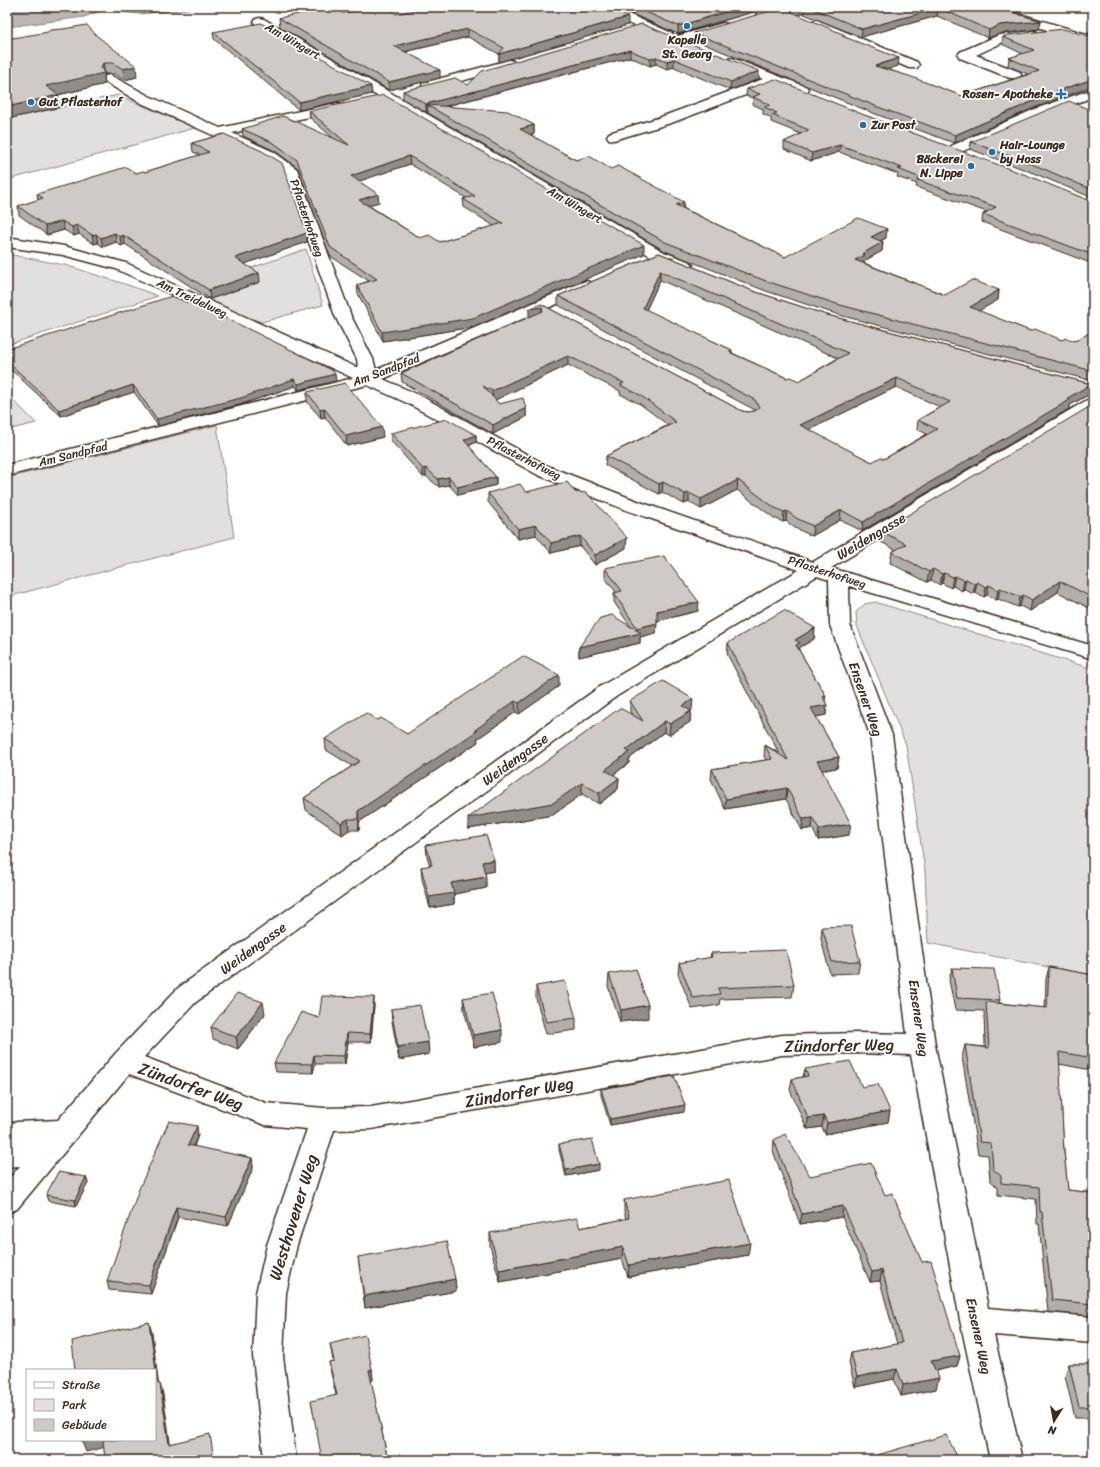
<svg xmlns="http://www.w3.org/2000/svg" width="1100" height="1467" viewBox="0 0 1100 1467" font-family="Sriracha,sans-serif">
<rect width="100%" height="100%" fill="#fff"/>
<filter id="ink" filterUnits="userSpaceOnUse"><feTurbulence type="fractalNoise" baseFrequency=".025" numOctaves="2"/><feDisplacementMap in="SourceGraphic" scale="8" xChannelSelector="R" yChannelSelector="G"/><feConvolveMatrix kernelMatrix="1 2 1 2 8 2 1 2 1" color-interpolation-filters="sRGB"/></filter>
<g filter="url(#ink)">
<polygon fill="#f1efee" points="765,7 771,10 713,28 680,15"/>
<g fill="#e2e0de" stroke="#8e857e">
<polygon points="118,95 195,128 7,180 7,119"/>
<polygon points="306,249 323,305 262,322 249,318 187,290"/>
<polygon points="7,254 65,265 128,285 158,296 7,345"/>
<polygon points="7,394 36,423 7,430"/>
<polygon points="217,425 234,537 7,597 7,478"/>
<polygon points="875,602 1093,669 1093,976 928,943 925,871 906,745 857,626 856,612 865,604"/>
</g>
<polygon fill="#bcb6b3" stroke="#887e77" points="7,7 206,7 139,14 103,10 84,17 7,27"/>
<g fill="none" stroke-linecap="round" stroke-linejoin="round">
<defs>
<g id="minor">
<polygon points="596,7 612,7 672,33 674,36 672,39 664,39 598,10"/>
<polygon points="775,7 816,7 814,10 787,16 776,15 762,19 758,18 756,15 758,12"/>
<polygon points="979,7 997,7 1093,36 1093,44 981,10"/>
<polygon points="260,18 264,19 664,252 690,262 693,265 690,268 685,270 680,268 654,258 256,25 254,22 256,19"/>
<polygon points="817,20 917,62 919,65 917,68 909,68 813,27 811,24 813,21"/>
<polygon points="723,23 727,24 729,27 727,30 678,44 674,43 672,40 674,37"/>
<polygon points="1033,31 1037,32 1039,35 1037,38 1006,41 976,55 1020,72 1021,75 1020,78 1010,78 960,58 958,55 960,52 999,35"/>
<polygon points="732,58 807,87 808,90 807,93 802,94 775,84 671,123 614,140 609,139 607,136 609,133 661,117 763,79 728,65 726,62 728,59"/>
<polygon points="509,60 513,61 515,64 513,67 428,90 423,89 422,86 423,83"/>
<path d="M 110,75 L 149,96 L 220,128 L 338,103 L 343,104 L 345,107 L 343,110 L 232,133 L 274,152 L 297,169 L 351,316 L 373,359 L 376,370 L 580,283 L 586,281 L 592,283 L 594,286 L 592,289 L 383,379 L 419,395 L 550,467 L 640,502 L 813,562 L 1087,400 L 1093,399 L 1093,411 L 831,568 L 1093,646 L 1093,659 L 849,586 L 850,625 L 892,735 L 935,1045 L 988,1308 L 1093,1317 L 1093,1343 L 994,1335 L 1022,1460 L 990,1460 L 960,1320 L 911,1055 L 858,1053 L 782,1055 L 371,1129 L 334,1130 L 297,1245 L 286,1293 L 283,1356 L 296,1460 L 264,1460 L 253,1356 L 256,1293 L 267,1245 L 307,1129 L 265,1125 L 129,1074 L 17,1209 L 7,1213 L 7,1181 L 20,1166 L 7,1167 L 7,1124 L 17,1122 L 58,1120 L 115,1054 L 178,988 L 601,686 L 799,570 L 626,510 L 538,475 L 407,403 L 367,385 L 7,476 L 7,465 L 353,378 L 116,269 L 63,255 L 7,247 L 7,237 L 64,246 L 126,263 L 358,368 L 357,359 L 335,316 L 284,171 L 264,158 L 139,102 L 105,82 L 104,79 L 105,76 ZM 817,576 L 829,580 L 830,625 L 870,735 L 907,1034 L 858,1033 L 782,1035 L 371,1107 L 324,1108 L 266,1103 L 144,1057 L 196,1002 L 617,696 Z"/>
<polygon points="1093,89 1093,97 1045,115 961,152 956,153 951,152 949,149 951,146 1035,109"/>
</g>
</defs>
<use href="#minor" stroke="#3b2a1e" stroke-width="3"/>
<use href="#minor" fill="#fff" fill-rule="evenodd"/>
</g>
<g fill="#b2aeab" stroke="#3b2a1e" fill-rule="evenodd">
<polygon points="616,7 770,7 678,34"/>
<polygon points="805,7 994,7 1041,21 1039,29 999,34 988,38 937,16 861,37 804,14"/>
<polygon points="343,13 396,14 628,25 499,62 499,54 468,37 405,52 440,78 389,90 280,27 279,18"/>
<polygon points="642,24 759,79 730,90 674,67 667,69 656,64 650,66 630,57 447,106 534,125 534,134 530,135 576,160 683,208 785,257 886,238 880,241 883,242 882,251 864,261 864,263 945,295 999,290 998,300 978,311 1030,331 1062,340 1075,341 1093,331 1093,381 839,315 766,291 665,251 428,113 428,112 426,112 403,99 403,91 468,85"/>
<polygon points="1091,26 1093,26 1093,35 1090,34"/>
<polygon points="213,32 372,94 299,110 214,39"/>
<polygon points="694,33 845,37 898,66 887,69 962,96 1028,74 1008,66 1009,58 1023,54 1002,44 1003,37 1093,37 1093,86 1052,101 1051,102 1034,108 954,143 878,115 694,40"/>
<polygon points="97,36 137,77 124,80 115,74 105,74 104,76 105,84 58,95 60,107 7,119 7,39"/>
<polygon points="747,89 867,116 1093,202 1093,264 982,222 983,214 987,212 916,187 917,184 897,177 898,174 839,152 811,161 784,149 784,142 801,134 771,122 771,118 763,114 763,109 752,104 753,98 746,96"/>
<path d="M 309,111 L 644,254 L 474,327 L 383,341 L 358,294 L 357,285 L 369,281 L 330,256 L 298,168 L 275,151 L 243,136 L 242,129 L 332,137 L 310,118 ZM 410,164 L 466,198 L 463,199 L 464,207 L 494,226 L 440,242 L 420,238 L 368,205 L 379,202 L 359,181 Z"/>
<polygon points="1093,111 1093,198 1036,174 970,149 971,142"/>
<polygon points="224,134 307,233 307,242 244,264 260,282 210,299 125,244 121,246 116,242 103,247 98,243 94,244 79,234 74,236 64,230 47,235 19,215 18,206 38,200 37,194 136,173 145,172 200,155 193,152 192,143"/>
<path d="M 659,253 L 753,291 L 827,315 L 1091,384 L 1090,394 L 1070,405 L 1069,409 L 862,531 L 840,520 L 812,536 L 795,528 L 786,521 L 783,522 L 774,518 L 737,490 L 701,509 L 689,502 L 684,504 L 662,492 L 659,494 L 605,465 L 606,456 L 668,425 L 640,404 L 620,394 L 620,391 L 568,365 L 495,400 L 499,404 L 526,408 L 526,417 L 493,434 L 402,382 L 401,373 L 529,318 L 541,304 L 742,411 L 748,412 L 755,411 L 755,410 L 558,305 L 558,296 ZM 660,280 L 838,358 L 799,381 L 787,378 L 732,353 L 732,350 L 646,310 ZM 896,387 L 940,407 L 918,420 L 917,429 L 927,434 L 884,459 L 872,462 L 808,430 Z"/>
<polygon points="7,349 336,381 298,390 295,386 242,404 158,426 134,392 61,416 7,366"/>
<polygon points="307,392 383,437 347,446 325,417 321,418 307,402"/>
<polygon points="1093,408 1093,610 1058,592 1030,611 1020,606 1018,607 998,599 996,600 987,595 984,597 975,592 973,594 964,589 962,591 953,586 951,588 942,583 940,585 931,580 927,582 890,563 892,552 896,550 879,541 881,531"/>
<polygon points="391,433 476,435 476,442 469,446 496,477 496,485 458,495 449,485 439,487 426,476 423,477 391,441"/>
<polygon points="526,492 626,548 595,565 580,546 551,553 536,535 518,539 488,502 488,493"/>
<polygon points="605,568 698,611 657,621 656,633 640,637 640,643 579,657 579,647 630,626 614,602 614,593 616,592 605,578"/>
<polygon points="815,628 814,639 799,648 799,650 826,696 825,701 826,715 816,717 839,757 837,768 822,770 849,835 818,840 812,828 802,830 786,799 725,809 711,779 712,769 766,760 764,756 765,745 779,753 727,654 728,643"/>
<polygon points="559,686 519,714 516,712 477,739 478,742 359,822 359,830 349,830 342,835 306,810 304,798 352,766 326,750 325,739 377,720 407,734"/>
<polygon points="630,701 692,710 691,711 690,722 669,735 664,732 629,759 629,763 613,775 619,778 618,789 599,804 582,794 553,815 468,829 632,714 630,712"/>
<polygon points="426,845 494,860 494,871 485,873 486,888 454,894 454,904 430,908 422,879 421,867 430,866 427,856"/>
<polygon points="822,927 860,961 858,973 830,974 821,939"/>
<polygon points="711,953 794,985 792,997 720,999 719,1005 692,1009 678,974 679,963 710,958"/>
<polygon points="1049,967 1093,975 1093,1064 1091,1070 1059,1064 1064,1152 1068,1190 1093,1193 1093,1316 1048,1312 1039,1224 1037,1224 1036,1199 998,1195 998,1188 990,1180 988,1155 978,1154 962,1057 965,1045 985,1047 984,1011 955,1010 949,980 952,968 1000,1000 999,1003 1045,1008 1046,979"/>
<polygon points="609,974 648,1018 620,1022 608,986"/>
<polygon points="536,986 576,1018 576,1030 546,1034 536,998"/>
<polygon points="463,998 502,1042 474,1047 464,1010"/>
<polygon points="374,1005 371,1042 348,1042 345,1064 315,1064 313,1073 276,1072 274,1063 319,1018"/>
<polygon points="391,1009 428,1042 429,1054 399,1060 392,1022"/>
<polygon points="265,1014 238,1049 213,1039 211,1027"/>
<polygon points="805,1069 862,1087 890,1111 888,1122 825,1134 822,1127 807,1129 790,1090 792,1079 803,1077"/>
<polygon points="601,1089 684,1112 610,1125 601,1095"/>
<polygon points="198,1135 194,1147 252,1158 253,1168 228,1226 178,1217 151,1294 109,1290 107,1281"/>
<polygon points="774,1140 810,1176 885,1195 960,1356 957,1366 935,1371 936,1389 901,1396 894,1379 855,1387 849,1363 851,1353 897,1344 880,1281 870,1282 842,1217 800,1224 773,1151"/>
<polygon points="559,1144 599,1170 566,1176 559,1150"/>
<polygon points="86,1177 88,1183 76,1206 48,1201 46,1195"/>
<polygon points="624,1200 748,1255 628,1277 622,1259 500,1282 490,1246 490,1233 580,1228 626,1219 624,1212"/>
<polygon points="358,1257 455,1279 456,1291 365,1308"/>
<polygon points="330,1344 372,1369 373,1380 371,1381 388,1460 321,1460 336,1395 331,1373 329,1362 333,1361"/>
<polygon points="1069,1364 1093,1364 1093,1424 1091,1418 1075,1418 1065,1376"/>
<polygon points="1093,1452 1093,1460 1090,1460"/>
</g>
<g fill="#918d8b" stroke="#3b2a1e">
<polygon points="743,7 770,7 678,34 678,26"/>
<polygon points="939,8 937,16 861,37 862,29"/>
<polygon points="628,17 628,25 499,62 499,54"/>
<polygon points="1041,21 1039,29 999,34 988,38 989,30 1000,25"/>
<polygon points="468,29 468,37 395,54 394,46"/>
<polygon points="630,50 630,57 435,109 427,105 428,112 426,112 426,104"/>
<polygon points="656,57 656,64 650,66 650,59"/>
<polygon points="899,58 898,66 874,74 875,66"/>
<polygon points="674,59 674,67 667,69 667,61"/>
<polygon points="103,63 105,74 104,76 105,84 48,97 46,86 101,68"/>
<polygon points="136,66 137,77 124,80 123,69"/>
<polygon points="440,70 440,78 389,90 389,82"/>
<polygon points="759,71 759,79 730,90 731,82"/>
<polygon points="1093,79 1093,86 1052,101 1051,102 1034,108 954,143 955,135 1036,100 1051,93"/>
<polygon points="371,86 372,94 299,110 299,102"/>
<polygon points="58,95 60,107 7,119 7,107"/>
<polygon points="534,125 534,134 520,137 520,129"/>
<polygon points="840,145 839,152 811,161 812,153"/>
<polygon points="409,156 410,164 351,184 351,176"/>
<polygon points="378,194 379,202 359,208 359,200"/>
<polygon points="684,202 683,211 676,205"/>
<polygon points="62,221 64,230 47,235 45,226"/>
<polygon points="77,225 79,234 74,236 72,227"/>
<polygon points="887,229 886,238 870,246 871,237"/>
<polygon points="115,233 116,242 103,247 101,238"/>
<polygon points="307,233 307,242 236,267 235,258"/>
<polygon points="96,234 98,243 94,244 92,235"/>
<polygon points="123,235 125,244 121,246 120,237"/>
<polygon points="883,242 882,251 864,261 864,264 855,260 862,254"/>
<polygon points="644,245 644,254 474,327 383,341 382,332"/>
<polygon points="660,271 660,280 643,317 643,308"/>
<polygon points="259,273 260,282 210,299 209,290"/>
<polygon points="999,290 998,300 968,317 970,307"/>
<polygon points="542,307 542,316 529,318 529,309"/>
<polygon points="568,356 568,365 493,401 492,391"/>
<polygon points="335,374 336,381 298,390 298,384"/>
<polygon points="897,378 896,387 799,435 800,425"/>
<polygon points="294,379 295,386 242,404 158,426 157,419"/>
<polygon points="1091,384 1090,394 1070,405 1069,409 862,531 863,522"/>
<polygon points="133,385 134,392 61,416 59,410"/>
<polygon points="324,408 325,417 321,418 320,409"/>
<polygon points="526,408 526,417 493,434 493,425"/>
<polygon points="382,427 383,437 347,446 346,436"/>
<polygon points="476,435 476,442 464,448 464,440"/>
<polygon points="426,468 426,476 423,477 423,469"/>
<polygon points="449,477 449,485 439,487 438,479"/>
<polygon points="496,477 496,485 458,495 458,487"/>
<polygon points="738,480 737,490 701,509 701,499"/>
<polygon points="663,482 662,492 659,494 659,484"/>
<polygon points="689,493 689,502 684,504 685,494"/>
<polygon points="841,510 840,520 812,536 813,526"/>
<polygon points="787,511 786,521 783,522 784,512"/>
<polygon points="536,525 536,535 518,539 518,529"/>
<polygon points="580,536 580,546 551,553 551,543"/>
<polygon points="627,538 626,548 595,565 595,555"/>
<polygon points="933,569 931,580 927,582 929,572"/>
<polygon points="944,573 942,583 940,585 942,574"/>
<polygon points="955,576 953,586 951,588 953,577"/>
<polygon points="966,579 964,589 962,591 964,580"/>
<polygon points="1060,581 1058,592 1030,611 1032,600"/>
<polygon points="977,582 975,592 973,594 975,584"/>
<polygon points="989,585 987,595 984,597 986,587"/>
<polygon points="1000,588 998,599 996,600 998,590"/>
<polygon points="1023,595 1020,606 1018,607 1020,597"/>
<polygon points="699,602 698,611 656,621 657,611"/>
<polygon points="657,623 656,633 640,637 640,643 579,657 579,647 637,634 637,628"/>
<polygon points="815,628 814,639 799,648 799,653 795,640"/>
<polygon points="559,675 559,686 519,714 519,703"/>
<polygon points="693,699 692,710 682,716 683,706"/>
<polygon points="515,701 516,712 477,739 478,742 359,822 359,830 358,811"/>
<polygon points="827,705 826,715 810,718 811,708"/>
<polygon points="691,711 690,722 669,735 670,724"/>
<polygon points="665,721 664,732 629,759 629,763 605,781 605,770 626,750"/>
<polygon points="839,757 837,768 816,771 817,761"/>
<polygon points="619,778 618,789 599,804 599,793"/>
<polygon points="582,783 582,794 553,815 468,829 468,818"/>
<polygon points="787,788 786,799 725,809 726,799"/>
<polygon points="813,818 812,828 802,830 803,819"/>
<polygon points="348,819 349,830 342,835 341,823"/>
<polygon points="851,824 849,835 818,840 819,829"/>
<polygon points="494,860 494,871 482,873 482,862"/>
<polygon points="486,877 486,888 454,894 454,904 430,908 429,897 451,883"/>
<polygon points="374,997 374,1005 371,1042 370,1034"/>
<polygon points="263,1002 265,1014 238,1049 236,1037"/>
<polygon points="648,1005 648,1018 620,1022 621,1010"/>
<polygon points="502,1030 502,1042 474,1047 473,1035"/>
<polygon points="347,1033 348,1042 345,1064 344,1056"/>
<polygon points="428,1042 429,1054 399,1060 398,1047"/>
<polygon points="314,1055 315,1064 313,1073 312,1064"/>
<polygon points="685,1105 684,1112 610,1125 610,1119"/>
<polygon points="890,1111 888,1122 825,1134 827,1123"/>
<polygon points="824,1116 822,1127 807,1129 808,1118"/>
<polygon points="197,1126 198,1135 190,1155 188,1145"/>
<polygon points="252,1158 253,1168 228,1226 226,1217"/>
<polygon points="599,1164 599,1170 566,1176 566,1170"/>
<polygon points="86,1177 88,1183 76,1206 75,1200"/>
<polygon points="843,1206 842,1217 800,1224 802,1214"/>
<polygon points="176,1207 178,1217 151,1294 149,1285"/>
<polygon points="750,1243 748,1255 628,1277 629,1265"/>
<polygon points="623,1247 622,1259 500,1282 499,1270"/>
<polygon points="882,1270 880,1281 870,1282 872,1272"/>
<polygon points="455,1279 456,1291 365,1308 364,1296"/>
<polygon points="149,1322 152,1333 160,1395 158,1384"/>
<polygon points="960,1356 957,1366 929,1372 931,1361"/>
<polygon points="372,1369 373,1380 370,1381 369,1370"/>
<polygon points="897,1369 894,1379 855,1387 857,1377"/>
<polygon points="939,1378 936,1389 901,1396 903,1385"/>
<polygon points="160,1384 163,1394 172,1455 169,1444"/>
<polygon points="89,1440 104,1440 106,1447 86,1452 82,1442"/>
<polygon points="387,1456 388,1460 383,1460 382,1457"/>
</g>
<g fill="#cfcac7" stroke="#3b2a1e" fill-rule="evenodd">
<polygon points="331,7 334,7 343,13 379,7 388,7 396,14 430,7 606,7 628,17 499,54 504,48 468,29 394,46 440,70 389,82 279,18"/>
<polygon points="634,7 743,7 678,26"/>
<polygon points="809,7 994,7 1041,21 1000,25 989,30 939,8 862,29"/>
<polygon points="777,9 785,9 845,35 842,36 899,58 875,66 909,76 962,96 1039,71 1009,58 1034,50 1003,37 1008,35 1063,29 1093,37 1093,79 1051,93 1053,94 1036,100 955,135 878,107 694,33"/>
<polygon points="261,23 371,86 299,102 213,32"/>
<polygon points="642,24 759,71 731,82 674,59 667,61 656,57 650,59 630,50 426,104 403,91 455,78 468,85 482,71"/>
<polygon points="87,25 97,36 136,66 123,69 113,63 103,63 101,68 104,73 46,86 58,95 7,107 7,39 48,32 50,30 63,29"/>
<polygon points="775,79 867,116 1026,175 1093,202 1093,255 983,214 996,207 917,180 921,178 898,169 902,168 840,145 812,153 784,142 809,130 772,115 777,113 764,107 770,105 753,97 760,94 747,89"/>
<path d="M 384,95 L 644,245 L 473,318 L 382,332 L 357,285 L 377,279 L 330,247 L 297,160 L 274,143 L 242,129 L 283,116 L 349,145 L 309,111 ZM 409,156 L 475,196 L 463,199 L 503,223 L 440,242 L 429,235 L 420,238 L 359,200 L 378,194 L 351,176 Z"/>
<polygon points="1069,101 1093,111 1093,190 1037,166 971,142"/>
<polygon points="427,105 508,111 534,125 520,129 576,160 589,156 611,169 618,166 684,202 676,205 785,257 858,218 887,229 871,237 883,242 862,254 865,255 855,260 945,295 972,280 999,290 970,307 1030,331 1035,329 1062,340 1066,338 1075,341 1093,331 1093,371 840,305 766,281 665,242"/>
<polygon points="224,134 262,151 282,163 307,233 235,258 259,273 209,290 123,235 120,237 115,233 101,238 96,234 92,235 77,225 72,227 62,221 45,226 18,206 43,198 37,194 126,167 136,173 143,171 145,172 209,152 192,143"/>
<path d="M 659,253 L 753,291 L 827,315 L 1091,384 L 1068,398 L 1071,399 L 863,522 L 841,510 L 813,526 L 796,518 L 787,511 L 784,512 L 775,508 L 738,480 L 701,499 L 689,493 L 685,494 L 663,482 L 659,484 L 606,456 L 676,422 L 640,395 L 620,385 L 624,383 L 568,356 L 492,391 L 483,386 L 499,404 L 523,398 L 526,408 L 493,425 L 401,373 L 543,311 L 542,307 L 529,309 L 541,304 L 742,411 L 748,412 L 755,411 L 759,407 L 755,400 L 558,296 ZM 660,271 L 848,353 L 799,381 L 790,377 L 787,378 L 729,352 L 732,350 L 643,308 ZM 897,378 L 950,402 L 918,420 L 937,429 L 884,459 L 881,457 L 872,462 L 800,425 Z"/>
<polygon points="172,296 228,319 332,370 335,374 298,384 294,379 241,398 157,419 133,385 59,410 7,361 7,349"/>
<polygon points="345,383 382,427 346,436 324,408 320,409 307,392"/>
<polygon points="1089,407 1093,408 1093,598 1060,581 1032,600 1023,595 1020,597 1000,588 998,590 989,585 986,587 977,582 975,584 966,579 964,580 955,576 953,577 944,573 942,574 933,569 929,572 892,552 906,544 881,531"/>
<polygon points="447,419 476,435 464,440 496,477 458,487 449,477 438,479 426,468 423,469 391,433"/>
<polygon points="567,482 575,492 587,493 627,538 595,555 580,536 551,543 536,525 518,529 488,493 520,484 526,492"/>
<polygon points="664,556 699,602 657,611 657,623 637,628 614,593 622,591 605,568"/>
<polygon points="784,610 815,628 795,640 800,643 796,645 826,696 823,697 827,705 811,708 839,757 817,761 851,824 819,829 813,818 803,819 787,788 726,799 712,769 772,759 765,745 788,760 728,643"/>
<polygon points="612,615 641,633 579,647 600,618"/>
<polygon points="523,656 559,675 519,703 515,701 475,730 477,731 358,811 358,819 348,819 341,823 304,798 360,761 325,739 366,713 377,720 381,718 407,734"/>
<polygon points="663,681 693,699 683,706 691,711 670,724 665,721 626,750 629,752 605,770 619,778 599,793 582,783 553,803 468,818 620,708 643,721 630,701"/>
<polygon points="486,835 494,860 482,862 486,877 451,883 454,893 429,897 421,867 432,865 426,845"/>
<polygon points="851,926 860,961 832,962 822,927"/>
<polygon points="786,950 794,985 718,988 720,994 693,998 679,963 712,957 711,953"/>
<polygon points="1049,967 1093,975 1093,1058 1059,1052 1064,1152 1068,1190 1093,1193 1093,1304 1052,1300 1042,1212 1040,1212 1039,1187 1001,1183 1001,1176 993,1169 991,1143 980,1142 965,1045 989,1048 986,1002 1047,1008"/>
<polygon points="952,968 994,969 1000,1000 957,998"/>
<polygon points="636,969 648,1005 621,1010 609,974"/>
<polygon points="565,981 576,1018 546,1022 536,986"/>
<polygon points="237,993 263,1002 236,1037 211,1027"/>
<polygon points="492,993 502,1030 473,1035 463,998"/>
<polygon points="322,996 374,997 370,1034 347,1033 344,1056 314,1055 312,1064 274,1063 301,1012 319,1018"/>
<polygon points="420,1005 428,1042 398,1047 391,1009"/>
<polygon points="850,1061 862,1087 878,1084 890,1111 827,1123 824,1116 808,1118 792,1079 808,1076 805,1069"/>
<polygon points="674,1076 685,1105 610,1119 601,1089"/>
<polygon points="169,1121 197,1126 188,1145 252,1158 226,1217 176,1207 149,1285 107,1281 139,1189"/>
<polygon points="785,1134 810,1176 871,1163 885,1195 892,1193 922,1262 931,1261 960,1356 931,1361 939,1378 903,1385 897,1369 857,1377 851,1353 902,1343 882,1270 872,1272 843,1206 802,1214 774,1140"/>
<polygon points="592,1139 599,1164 566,1170 559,1144"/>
<polygon points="58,1172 86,1177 75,1200 46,1195"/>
<polygon points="729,1180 750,1243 629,1265 623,1247 499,1270 490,1233 577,1218 580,1228 629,1218 624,1200"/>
<polygon points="447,1241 455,1279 364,1296 358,1257"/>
<polygon points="149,1322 158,1384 160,1384 169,1444 210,1434 214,1460 105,1460 103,1440 155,1440 155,1370 75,1370 72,1341"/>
<polygon points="365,1335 372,1369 369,1370 387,1456 382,1457 383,1460 322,1460 311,1401 337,1395 329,1362 334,1361 330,1344"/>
<polygon points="1069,1364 1093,1364 1093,1407 1079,1407"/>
<polygon points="946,1435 959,1460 860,1460"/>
<polygon points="82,1440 89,1440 82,1442"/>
</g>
</g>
<g fill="#1f6fb2" stroke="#fff" stroke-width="1.5">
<circle cx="687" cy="26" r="4"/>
<path d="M1059 88h4v4h4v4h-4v4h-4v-4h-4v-4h4z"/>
<circle cx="31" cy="102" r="4"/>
<circle cx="863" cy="125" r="4"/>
<circle cx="992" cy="152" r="4"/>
<circle cx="971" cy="166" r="4"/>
</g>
<g text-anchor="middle" stroke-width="3.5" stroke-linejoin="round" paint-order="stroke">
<g font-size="12" font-weight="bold" fill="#3b2a1e" stroke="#fff" text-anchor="start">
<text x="687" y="44" text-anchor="middle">Kapelle<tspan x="687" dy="14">St. Georg</tspan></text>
<text x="1053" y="98" text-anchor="end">Rosen- Apotheke</text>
<text x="39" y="106">Gut Pflasterhof</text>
<text x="871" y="129">Zur Post</text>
<text x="1000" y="149">Hair-Lounge<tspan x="1000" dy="14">by Hoss</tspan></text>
<text x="963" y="163" text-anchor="end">Bäckerei<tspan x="963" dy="14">N. Lippe</tspan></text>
</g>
<g font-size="12" fill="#3b2a1e" stroke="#fff">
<text transform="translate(293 41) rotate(30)" y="4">Am Wingert</text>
<text transform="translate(575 205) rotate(30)" y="4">Am Wingert</text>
<text transform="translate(307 218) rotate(71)" y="4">Pflasterhofweg</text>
<text transform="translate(192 298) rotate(25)" y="4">Am Treidelweg</text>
<text transform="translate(386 370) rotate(-21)" y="4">Am Sandpfad</text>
<text transform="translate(73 454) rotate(-14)" y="4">Am Sandpfad</text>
<text transform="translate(524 458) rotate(27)" y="4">Pflasterhofweg</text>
<text transform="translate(827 572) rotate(18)" y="4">Pflasterhofweg</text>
</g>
<g font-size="14" fill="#3b2a1e" stroke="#fff">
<text transform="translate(871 536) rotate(-31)" y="5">Weidengasse</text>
<text transform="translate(866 699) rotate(71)" y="5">Ensener Weg</text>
<text transform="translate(515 759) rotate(-36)" y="5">Weidengasse</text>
<text transform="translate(253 948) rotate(-36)" y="5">Weidengasse</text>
<text transform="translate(919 1018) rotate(82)" y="5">Ensener Weg</text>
<text transform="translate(979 1336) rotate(78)" y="5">Ensener Weg</text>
</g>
<g font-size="17" fill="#3b2a1e" stroke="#fff">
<text transform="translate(839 1045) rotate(-1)" y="6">Zündorfer Weg</text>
<text transform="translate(191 1086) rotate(20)" y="6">Zündorfer Weg</text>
<text transform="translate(519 1092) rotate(-10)" y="6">Zündorfer Weg</text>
<text transform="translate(293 1217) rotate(-73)" y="6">Westhovener Weg</text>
</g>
</g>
<rect width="1100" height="1467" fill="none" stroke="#fff" stroke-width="24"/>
<rect x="12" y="12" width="1076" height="1443" fill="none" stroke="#3b2a1e" stroke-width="1.5" filter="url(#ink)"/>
<rect x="26" y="1369" width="130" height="72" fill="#ffffff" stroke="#b1aaa5"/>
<rect x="34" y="1382" width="20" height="6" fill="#ffffff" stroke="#b1aaa5"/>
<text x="62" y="1389" font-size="12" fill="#3b2a1e">Straße</text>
<rect x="34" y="1399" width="20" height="12" fill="#e2e0de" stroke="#b1aaa5"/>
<text x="62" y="1409" font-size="12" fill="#3b2a1e">Park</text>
<rect x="34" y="1419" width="20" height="12" fill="#cfcac7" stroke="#b1aaa5"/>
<text x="62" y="1429" font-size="12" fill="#3b2a1e">Gebäude</text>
<g transform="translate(1054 1421) rotate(191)" stroke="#ffffff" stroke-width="3" paint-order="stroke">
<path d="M0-3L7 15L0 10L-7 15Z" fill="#3b2a1e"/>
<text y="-6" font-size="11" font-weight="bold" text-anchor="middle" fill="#3b2a1e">N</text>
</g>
</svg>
